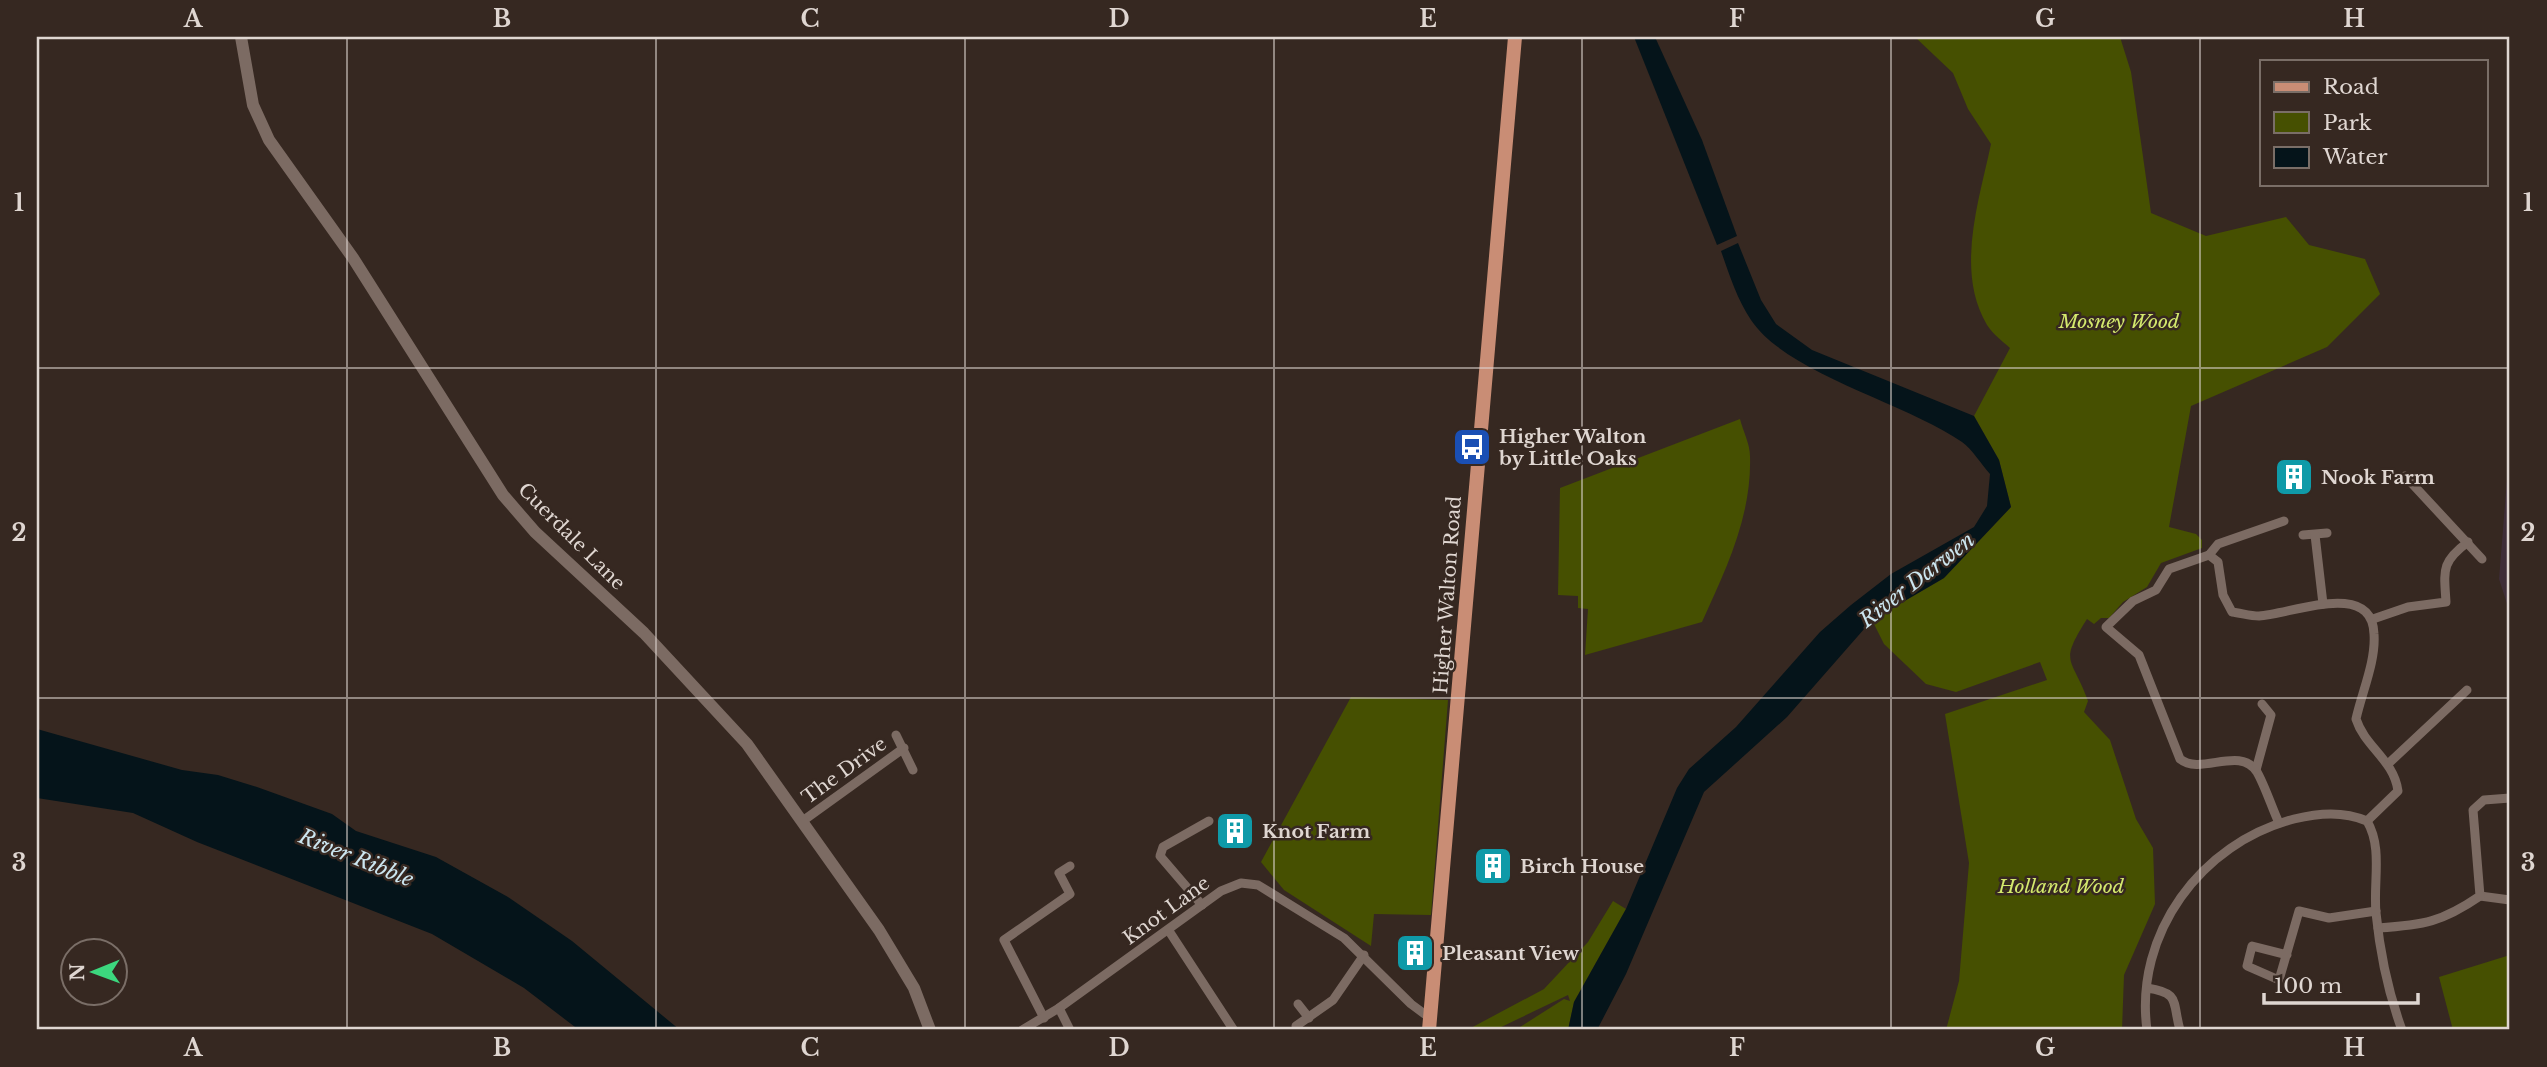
<svg xmlns="http://www.w3.org/2000/svg" width="2547" height="1067" viewBox="0 0 2547 1067" font-family="'Libre Baskerville',serif">
<rect width="100%" height="100%" fill="#362821"/>
<polygon fill="#3e2d38" points="2510,442 2510,613 2499,579"/>
<g fill="#465001">
<path d="M 1915,37 L 2120,37 L 2131,72 L 2151,213 L 2206,236 L 2286,217 L 2309,245 L 2365,259 L 2380,294 L 2327,347 L 2191,406 L 2169,527 L 2196,534 L 2202,540 L 2202,548 L 2161,563 L 2147,587 L 2123,602 L 2109,618 L 2101,618 L 2094,624 L 2087,619 C 2058,665 2072,656 2088,701 L 2084,712 L 2110,740 L 2136,819 L 2153,848 L 2155,904 L 2124,975 L 2122,1030 L 1946,1030 L 1959,981 L 1969,863 L 1945,714 L 2047,680 L 2040,662 L 1956,692 L 1926,684 L 1884,644 L 1872,620 L 1944,578 L 2011,507 L 1999,460 L 1974,416 L 2010,348 C 2002,341 1993,334 1987,325 C 1955,271 1979,201 1991,144 L 1968,109 L 1953,73 Z"/>
<path d="M 1740,419 C 1743,431 1750,444 1750,456 C 1752,516 1726,569 1702,622 L 1585,655 L 1588,609 L 1578,608 L 1578,596 L 1558,595 L 1560,488 Z"/>
<polygon points="1351,697 1448,700 1431,915 1374,914 1371,946 1284,890 1261,862"/>
<polygon points="1613,901 1626,909 1574,1002 1568,1030 1520,1030 1520,1027 1564,999 1570,1001 1568,995 1495,1030 1467,1030 1544,989 1588,942"/>
<polygon points="2510,955 2510,1030 2453,1030 2439,977"/>
</g>
<g fill="#05141a">
<polygon points="1634,37 1655,37 1702,140 1737,236 1717,245"/>
<path d="M 1738,243 L 1761,300 L 1776,324 L 1812,350 L 1974,416 L 1999,460 L 2011,507 L 1944,578 L 1872,620 L 1787,717 L 1704,792 L 1626,974 L 1597,1030 L 1568,1030 L 1574,1002 L 1626,909 L 1677,788 L 1689,769 L 1736,727 L 1820,632 L 1851,605 L 1891,574 L 1974,527 L 1987,506 L 1990,474 C 1981,464 1972,449 1962,442 C 1907,403 1787,374 1751,320 C 1737,299 1729,274 1721,251 Z"/>
<polygon points="37,729 182,770 218,775 257,787 332,814 356,831 436,857 508,897 572,941 680,1030 579,1030 524,988 432,934 197,842 133,813 37,798"/>
</g>
<g fill="none" stroke-linecap="round" stroke-linejoin="round">
<g stroke="#7c6b63" stroke-width="9">
<polyline points="2405,476 2482,559"/>
<polyline points="2303,535 2327,533"/>
<polyline points="2315,535 2323,604"/>
<path d="M 2209,555 L 2218,562 L 2223,595 L 2232,612 C 2241,613 2250,616 2259,616 C 2292,614 2372,579 2374,634 C 2376,661 2362,692 2356,719 C 2365,747 2394,760 2398,791 L 2367,821"/>
<path d="M 2209,555 L 2169,569 L 2156,590 L 2133,601 L 2106,627 L 2139,655 L 2180,759 C 2201,776 2240,745 2257,772 C 2265,786 2272,808 2279,823"/>
<polyline points="2209,555 2218,544 2284,521"/>
<path d="M 2373,619 L 2408,607 L 2446,602 C 2444,570 2441,562 2468,542"/>
<polyline points="896,735 913,770"/>
<polyline points="2389,763 2467,690"/>
<polyline points="2256,770 2271,715 2262,704"/>
<polyline points="804,820 904,748"/>
<polyline points="2480,896 2510,900"/>
<polyline points="1202,905 1160,856 1163,847 1209,821"/>
<path d="M 2378,928 C 2424,925 2442,922 2480,896 L 2473,810 L 2484,800 L 2510,798"/>
<polyline points="1169,931 1233,1029"/>
<polyline points="2287,955 2252,946 2247,966 2279,980 2299,911 2329,918 2376,911"/>
<path d="M 2147,988 C 2181,993 2172,1002 2180,1030"/>
<polyline points="1298,1004 1309,1018"/>
<polyline points="1059,1008 1070,1030"/>
<polyline points="1044,1018 1004,940 1070,894 1059,873 1070,866"/>
<polyline points="1296,1026 1333,1000 1364,955"/>
<polyline points="1022,1030 1059,1008 1221,891 1241,883 1258,885 1344,938 1411,1004 1430,1018"/>
<path d="M 2147,1030 C 2134,934 2201,843 2294,819 C 2319,813 2343,811 2367,821 C 2383,848 2373,882 2376,913 C 2380,953 2388,992 2402,1030"/>
</g>
<polyline stroke="#7c6b63" stroke-width="12" points="241,37 253,105 269,140 353,258 503,495 535,532 644,633 747,744 879,930 914,988 930,1030"/>
<path stroke="#c98d75" stroke-width="14" d="M 1429,1030 C 1460,699 1484,368 1515,37"/>
</g>
<path fill="none" stroke="#dfd6d1" stroke-width="2" stroke-opacity="0.55" d="M 347,37 L 347,1030M 656,37 L 656,1030M 965,37 L 965,1030M 1274,37 L 1274,1030M 1582,37 L 1582,1030M 1891,37 L 1891,1030M 2200,37 L 2200,1030M 37,368 L 2510,368M 37,698 L 2510,698"/>
<defs>
<symbol id="bus-square" viewBox="-11 -11 22 22"><rect x="-9" y="-9" width="18" height="18" rx="4" fill="#1a4fb4" stroke="#362821"/><path d="M-5-6H5V4H4V6H2V4H-2V6H-4V4H-5ZM-3.5-4V0h7V-4ZM-3.5 1.2v1.5H-2V1.2ZM2 1.2v1.5H3.5V1.2Z" fill="#fff"/></symbol>
<symbol id="building-square" viewBox="-11 -11 22 22"><rect x="-9" y="-9" width="18" height="18" rx="4" fill="#0f9aa8" stroke="#362821"/><path d="M-4-6H4V6H1V3H-1V6H-4ZM-2.5-4.3h1.7v1.8h-1.7ZM.8-4.3h1.7v1.8H.8ZM-2.5-1h1.7V.8h-1.7ZM.8-1h1.7V.8H.8Z" fill="#fff"/></symbol>
</defs>
<g fill-rule="evenodd">
<use href="#bus-square" x="1450" y="425" width="44" height="44"/>
<use href="#building-square" x="2272" y="455" width="44" height="44"/>
<use href="#building-square" x="1213" y="809" width="44" height="44"/>
<use href="#building-square" x="1471" y="844" width="44" height="44"/>
<use href="#building-square" x="1393" y="931" width="44" height="44"/>
</g>
<g text-anchor="middle" stroke-width="5" stroke-linejoin="round" paint-order="stroke">
<g font-size="19" font-style="italic" fill="#d4e96d" stroke="#362821">
<text x="2119" y="328">Mosney Wood</text>
<text x="2061" y="893">Holland Wood</text>
</g>
<g font-size="19" font-weight="bold" fill="#dfd6d1" stroke="#362821" text-anchor="start">
<text x="1499" y="443">Higher Walton<tspan x="1499" dy="22">by Little Oaks</tspan></text>
<text x="2321" y="484">Nook Farm</text>
<text x="1262" y="838">Knot Farm</text>
<text x="1520" y="873">Birch House</text>
<text x="1442" y="960">Pleasant View</text>
</g>
<g font-size="19" fill="#dfd6d1" stroke="#362821">
<text transform="translate(572 536) rotate(45)" y="7">Cuerdale Lane</text>
<text transform="translate(1447 595) rotate(-86)" y="7">Higher Walton Road</text>
<text transform="translate(844 770) rotate(-36)" y="7">The Drive</text>
<text transform="translate(1166 910) rotate(-36)" y="7">Knot Lane</text>
</g>
<g font-size="21" font-style="italic" fill="#cce6f0" stroke="#362821">
<text transform="translate(1917 580) rotate(-38)" y="7">River Darwen</text>
<text transform="translate(356 858) rotate(22)" y="7">River Ribble</text>
</g>
</g>
<rect width="2547" height="1067" fill="none" stroke="#362821" stroke-width="77"/>
<rect x="2260" y="60" width="228" height="126" fill="#362821" stroke="#7a6e67" stroke-width="2"/>
<rect x="2274" y="82" width="35" height="10" fill="#c98d75" stroke="#7a6e67" stroke-width="2"/>
<text x="2323" y="94" font-size="21" fill="#dfd6d1">Road</text>
<rect x="2274" y="112" width="35" height="21" fill="#465001" stroke="#7a6e67" stroke-width="2"/>
<text x="2323" y="130" font-size="21" fill="#dfd6d1">Park</text>
<rect x="2274" y="147" width="35" height="21" fill="#05141a" stroke="#7a6e67" stroke-width="2"/>
<text x="2323" y="164" font-size="21" fill="#dfd6d1">Water</text>
<g transform="translate(94 972) rotate(269)"><circle r="33" fill="#362821" stroke="#7a6e67" stroke-width="2"/>
<path d="M0-5L12 26L0 18L-12 26Z" fill="#3cd77e"/>
<text y="-10" font-size="19" font-weight="bold" text-anchor="middle" fill="#dfd6d1">N</text>
</g>
<path d="M2264 993v10h154v-10" fill="none" stroke="#dfd6d1" stroke-width="3.5"/>
<text x="2274" y="993" font-size="21" fill="#dfd6d1" stroke="#362821" stroke-width="5" paint-order="stroke">100 m</text>
<rect x="38" y="38" width="2470" height="990" fill="none" stroke="#dfd6d1" stroke-width="2.5"/>
<g font-size="23" text-anchor="middle" font-weight="bold" fill="#dfd6d1">
<text x="193" y="27">A</text>
<text x="502" y="27">B</text>
<text x="810" y="27">C</text>
<text x="1119" y="27">D</text>
<text x="1428" y="27">E</text>
<text x="1737" y="27">F</text>
<text x="2045" y="27">G</text>
<text x="2354" y="27">H</text>
<text x="19" y="211">1</text>
<text x="2528" y="211">1</text>
<text x="19" y="541">2</text>
<text x="2528" y="541">2</text>
<text x="19" y="871">3</text>
<text x="2528" y="871">3</text>
<text x="193" y="1056">A</text>
<text x="502" y="1056">B</text>
<text x="810" y="1056">C</text>
<text x="1119" y="1056">D</text>
<text x="1428" y="1056">E</text>
<text x="1737" y="1056">F</text>
<text x="2045" y="1056">G</text>
<text x="2354" y="1056">H</text>
</g>
</svg>
